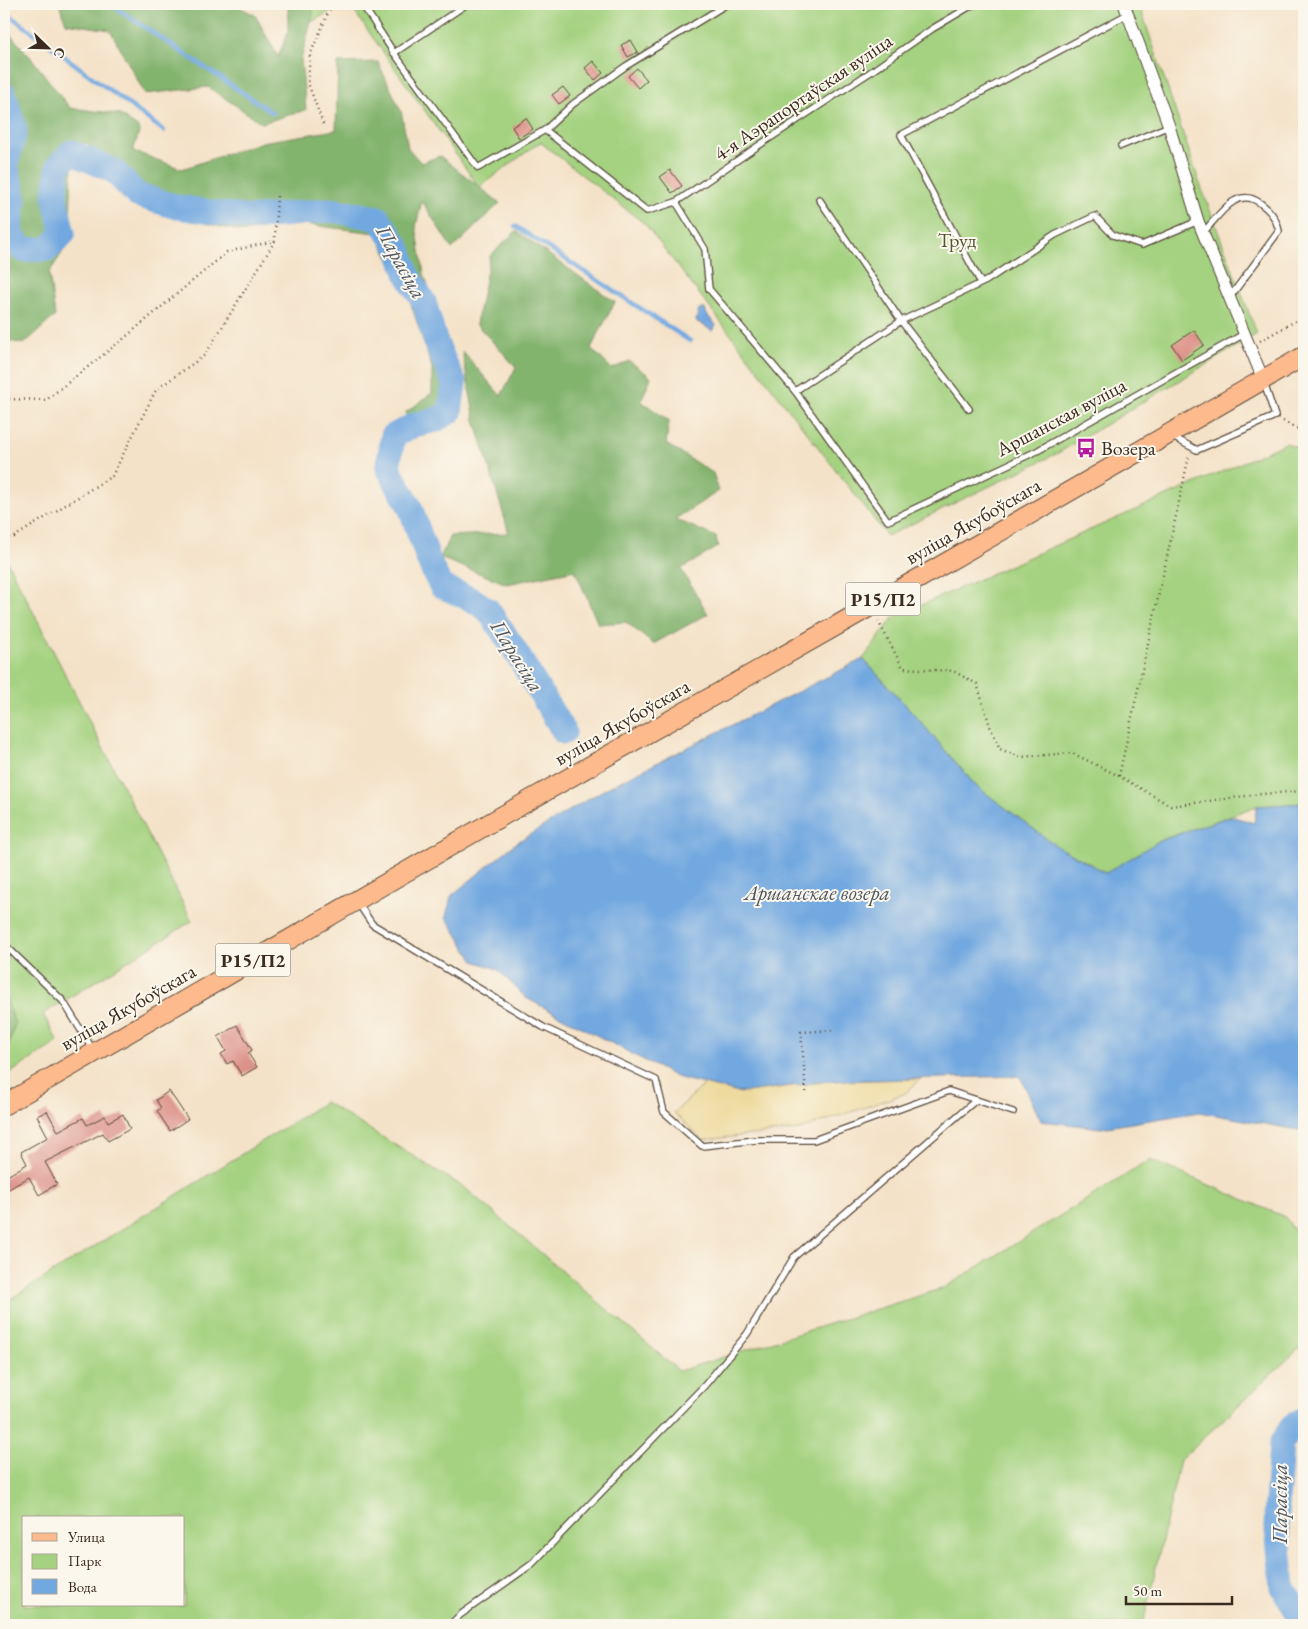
<svg xmlns="http://www.w3.org/2000/svg" width="1308" height="1629" viewBox="0 0 1308 1629" font-family="'EB Garamond',serif">
<rect width="100%" height="100%" fill="#fbf7ec"/>
<filter id="ink" filterUnits="userSpaceOnUse"><feTurbulence type="fractalNoise" baseFrequency=".02" numOctaves="2"/><feDisplacementMap in="SourceGraphic" scale="10" xChannelSelector="R" yChannelSelector="G"/><feConvolveMatrix kernelMatrix="1 2 1 2 8 2 1 2 1" color-interpolation-filters="sRGB"/></filter>
<filter id="wash" filterUnits="userSpaceOnUse"><feTurbulence type="fractalNoise" baseFrequency=".0096" numOctaves="4" result="noise"/><feDisplacementMap in="SourceGraphic" scale="20" xChannelSelector="R" yChannelSelector="G"/><feGaussianBlur stdDeviation="1.12" result="paint"/><feColorMatrix in="noise" values="0 0 0 0 0 0 0 0 0 0 0 0 0 0 0 0 0 1.4 0 .05"/><feComposite in="paint" operator="in"/></filter>
<g filter="url(#wash)">
<rect width="100%" height="100%" fill="#f4e2c8"/>
<g fill="#a4d280" stroke="#707e4f" fill-rule="evenodd">
<polygon points="286,4 344,4 304,26"/>
<polygon points="349,4 1139,4 1200,184 1257,334 1058,453 887,536 645,224 540,142 479,187"/>
<polygon points="1286,443 1304,451 1304,803 1257,806 1159,841 1107,873 1055,845 976,786 912,712 863,659 894,617"/>
<polygon points="4,555 192,921 43,1014 58,1042 4,1077"/>
<path d="M 325,1102 L 465,1188 L 679,1371 L 944,1288 L 1150,1160 L 1285,1217 L 1304,1244 L 1304,1344 L 1180,1460 L 1143,1625 L 4,1625 L 4,1303 ZM 24,1518 L 184,1518 L 184,1605 L 24,1605 Z"/>
</g>
<g fill="#83b46e" stroke="#5f6f46">
<polygon points="59,4 233,4 255,15 278,57 288,32 288,4 312,4 313,14 301,60 306,110 262,123 208,87 145,94 110,30 66,23"/>
<polygon points="4,27 32,59 70,108 119,114 140,129 133,151 182,169 262,142 336,130 338,63 378,62 401,111 408,148 421,163 440,156 500,203 452,249 422,201 416,226 424,274 461,377 457,414 422,437 405,413 432,393 432,368 408,295 376,233 294,223 244,232 160,213 151,195 86,143 73,144 69,242 49,273 55,316 24,344 4,340"/>
<polygon points="516,231 615,302 591,348 612,369 629,361 651,377 641,401 669,421 666,444 713,473 719,491 675,519 716,537 718,547 681,569 708,614 653,644 626,622 598,624 575,570 507,584 440,558 450,536 509,533 475,420 462,351 501,396 516,367 476,324 490,256"/>
<polygon points="4,992 15,1024 9,1045 4,1050"/>
</g>
<polygon fill="#eeda9e" stroke="#94825e" points="920,1079 906,1093 799,1130 703,1140 674,1113 705,1084 739,1093 828,1081"/>
<g fill="#72a8e0" stroke="#56697f">
<polygon points="699,309 705,309 707,315 716,325 713,331 696,321"/>
<polygon points="863,659 912,712 976,786 1055,845 1106,873 1159,841 1231,816 1254,823 1257,806 1304,803 1304,1131 1199,1112 1101,1128 1041,1121 1020,1076 828,1081 739,1093 676,1077 526,998 497,969 474,961 446,917 451,896 516,843 605,789"/>
</g>
<g fill="none" stroke-linecap="round" stroke-linejoin="round">
<g stroke="#72a8e0" stroke-width="4.5">
<polyline points="110,4 273,113"/>
<polyline points="4,11 164,131"/>
<polyline points="515,226 690,341"/>
</g>
<g stroke="#72a8e0" stroke-width="25">
<polyline points="4,94 15,131 6,165 14,198 10,233 23,250 48,249 63,234 55,199 58,166 71,152 114,171 137,195 177,207 250,218 330,210 378,218 398,247 408,276 424,302 436,343 454,383 450,412 436,420 414,425 393,436 388,468 410,507 430,564 441,586 473,600 488,610 511,644 564,732"/>
<polyline points="1304,1419 1293,1425 1281,1444 1276,1518 1283,1587 1304,1624"/>
</g>
</g>
<g id="blocks">
<g fill="#dd9289">
<polygon points="631,40 638,52 628,57 621,45"/>
<polygon points="593,61 603,73 595,80 585,68"/>
<polygon points="637,68 647,80 638,88 628,76"/>
<polygon points="563,87 570,96 559,104 552,95"/>
<polygon points="526,118 533,129 519,138 512,127"/>
<polygon points="670,170 682,186 672,193 660,177"/>
<polygon points="1194,330 1204,345 1182,360 1172,345"/>
<polygon points="237,1025 252,1050 248,1053 257,1067 242,1076 233,1061 227,1064 221,1054 226,1051 218,1037"/>
<polygon points="169,1091 188,1119 170,1131 157,1111 161,1108 156,1100"/>
<polygon points="47,1111 58,1131 83,1118 87,1125 105,1116 108,1122 123,1114 130,1129 108,1141 103,1133 45,1162 57,1184 39,1195 29,1177 4,1192 4,1178 27,1164 21,1152 48,1137 37,1116"/>
</g>
</g>
</g>
<g filter="url(#ink)">
<use href="#blocks" fill-opacity="0" stroke="#574638" stroke-width="1"/>
<g fill="none" stroke-linecap="round" stroke-linejoin="round">
<defs>
<g id="service">
<polyline points="362,4 394,53 478,168 545,130 573,104 626,66 727,4"/>
<polyline points="394,53 467,4"/>
<polyline points="545,130 647,211 676,202 758,146 869,73 932,29 974,4"/>
<polyline points="1121,146 1169,126"/>
<polyline points="819,199 901,321 969,409"/>
<polyline points="676,202 705,249 709,289 795,391 888,521 1037,451 1244,334"/>
<path d="M 1203,233 C 1218,217 1236,185 1260,203 C 1271,211 1276,218 1279,231 L 1230,297"/>
<polyline points="981,283 901,135 1128,14"/>
<polyline points="795,391 901,321 986,281 1055,235 1095,216 1113,235 1142,245 1198,221"/>
<polyline points="1171,436 1197,450 1275,416 1264,383"/>
<polyline points="358,903 372,924 543,1027 656,1080 664,1112 702,1146 756,1140 814,1140 949,1091 1013,1112"/>
<polyline points="4,941 6,946 63,1001 93,1050"/>
<polyline points="450,1625 460,1615 532,1564 705,1385 747,1334 794,1257 976,1100"/>
</g>
<polyline id="minor" points="1124,4 1169,126 1198,221 1263,379"/>
<polyline id="primary" points="4,1105 502,816 871,606 1304,356"/>
</defs>
<use href="#service" stroke="#574638" stroke-width="8"/>
<use href="#minor" stroke="#574638" stroke-width="13"/>
<use href="#primary" stroke="#574638" stroke-width="21"/>
<g stroke="#574638" stroke-width="2.5" stroke-dasharray="1 4" stroke-linecap="butt">
<polyline points="323,124 308,83 310,55 332,4"/>
<polyline points="1260,341 1304,316"/>
<polyline points="4,399 46,400 122,340 227,252 274,241"/>
<polyline points="1283,421 1304,432"/>
<polyline points="4,536 14,537 112,476 156,390 205,355 275,241 277,193"/>
<polyline points="878,621 903,668 953,671 977,684 991,729 1000,749 1020,757 1072,753 1119,776 1171,806 1261,794 1304,791"/>
<polyline points="1119,776 1189,456"/>
<polyline points="806,1092 801,1032 836,1030"/>
</g>
<use href="#service" stroke="#fff" stroke-width="5.5"/>
<use href="#minor" stroke="#fff" stroke-width="11"/>
<use href="#primary" stroke="#fcba8d" stroke-width="19"/>
</g>
</g>
<defs>
<symbol id="bus-bare" viewBox="-9 -9 18 18"><path d="M-5-6H5V4H4V6H2V4H-2V6H-4V4H-5ZM-3.5-4V0h7V-4ZM-3.5 1.2v1.5H-2V1.2ZM2 1.2v1.5H3.5V1.2Z" fill="#b5179e" stroke="#fbf7ec" stroke-width="2.5" paint-order="stroke"/></symbol>
</defs>
<g fill-rule="evenodd">
<use href="#bus-bare" x="1072" y="434" width="28" height="28"/>
</g>
<g text-anchor="middle" stroke-width="4" stroke-linejoin="round" paint-order="stroke">
<g fill="#fbf7ec" stroke="#75685c" stroke-width="1">
<rect x="845.5" y="582.5" width="75" height="33" rx="4"/>
<rect x="215.5" y="943.5" width="75" height="33" rx="4"/>
</g>
<g font-size="19" font-weight="bold" fill="#3b2a1e">
<text x="883" y="606">Р15/П2</text>
<text x="253" y="967">Р15/П2</text>
</g>
<g font-size="20" fill="#3b2a1e" stroke="#fbf7ec">
<text transform="translate(803 97) rotate(-34)" y="7">4-я Аэрапортаўская вуліца</text>
<text transform="translate(1061 417) rotate(-28)" y="7">Аршанская вуліца</text>
<text transform="translate(973 521) rotate(-30)" y="7">вуліца Якубоўскага</text>
<text transform="translate(622 722) rotate(-30)" y="7">вуліца Якубоўскага</text>
<text transform="translate(128 1007) rotate(-30)" y="7">вуліца Якубоўскага</text>
</g>
<g font-size="20" fill="#555436" stroke="#fbf7ec">
<text x="957" y="247">Труд</text>
</g>
<g font-size="20" fill="#3b2a1e" stroke="#fbf7ec" text-anchor="start">
<text x="1101" y="455">Возера</text>
</g>
<g font-size="21" font-style="italic" fill="#4e5662" stroke="#fbf7ec">
<text transform="translate(401 262) rotate(61)" y="7">Парасіца</text>
<text transform="translate(517 656) rotate(58)" y="7">Парасіца</text>
<text x="817" y="900">Аршанскае возера</text>
<text transform="translate(1280 1504) rotate(-90)" y="7">Парасіца</text>
</g>
</g>
<rect width="1308" height="1629" fill="none" stroke="#fbf7ec" stroke-width="20"/>
<rect x="22" y="1516" width="162" height="90" fill="#fbf7ec" stroke="#aea59a"/>
<rect x="32" y="1533" width="25" height="8" fill="#fcba8d" stroke="#aea59a"/>
<text x="68" y="1542" font-size="15" fill="#3b2a1e">Улица</text>
<rect x="32" y="1554" width="25" height="15" fill="#a4d280" stroke="#aea59a"/>
<text x="68" y="1566" font-size="15" fill="#3b2a1e">Парк</text>
<rect x="32" y="1579" width="25" height="15" fill="#72a8e0" stroke="#aea59a"/>
<text x="68" y="1592" font-size="15" fill="#3b2a1e">Вода</text>
<g transform="translate(48 48) rotate(113)" stroke="#fbf7ec" stroke-width="4" paint-order="stroke">
<path d="M0-4L9 19L0 12L-9 19Z" fill="#3b2a1e"/>
<text y="-8" font-size="14" font-weight="bold" text-anchor="middle" fill="#3b2a1e">С</text>
</g>
<path d="M1126 1596v8h106v-8" fill="none" stroke="#3b2a1e" stroke-width="2.5"/>
<text x="1133" y="1596" font-size="15" fill="#3b2a1e" stroke="#fbf7ec" stroke-width="4" paint-order="stroke">50 m</text>
</svg>
